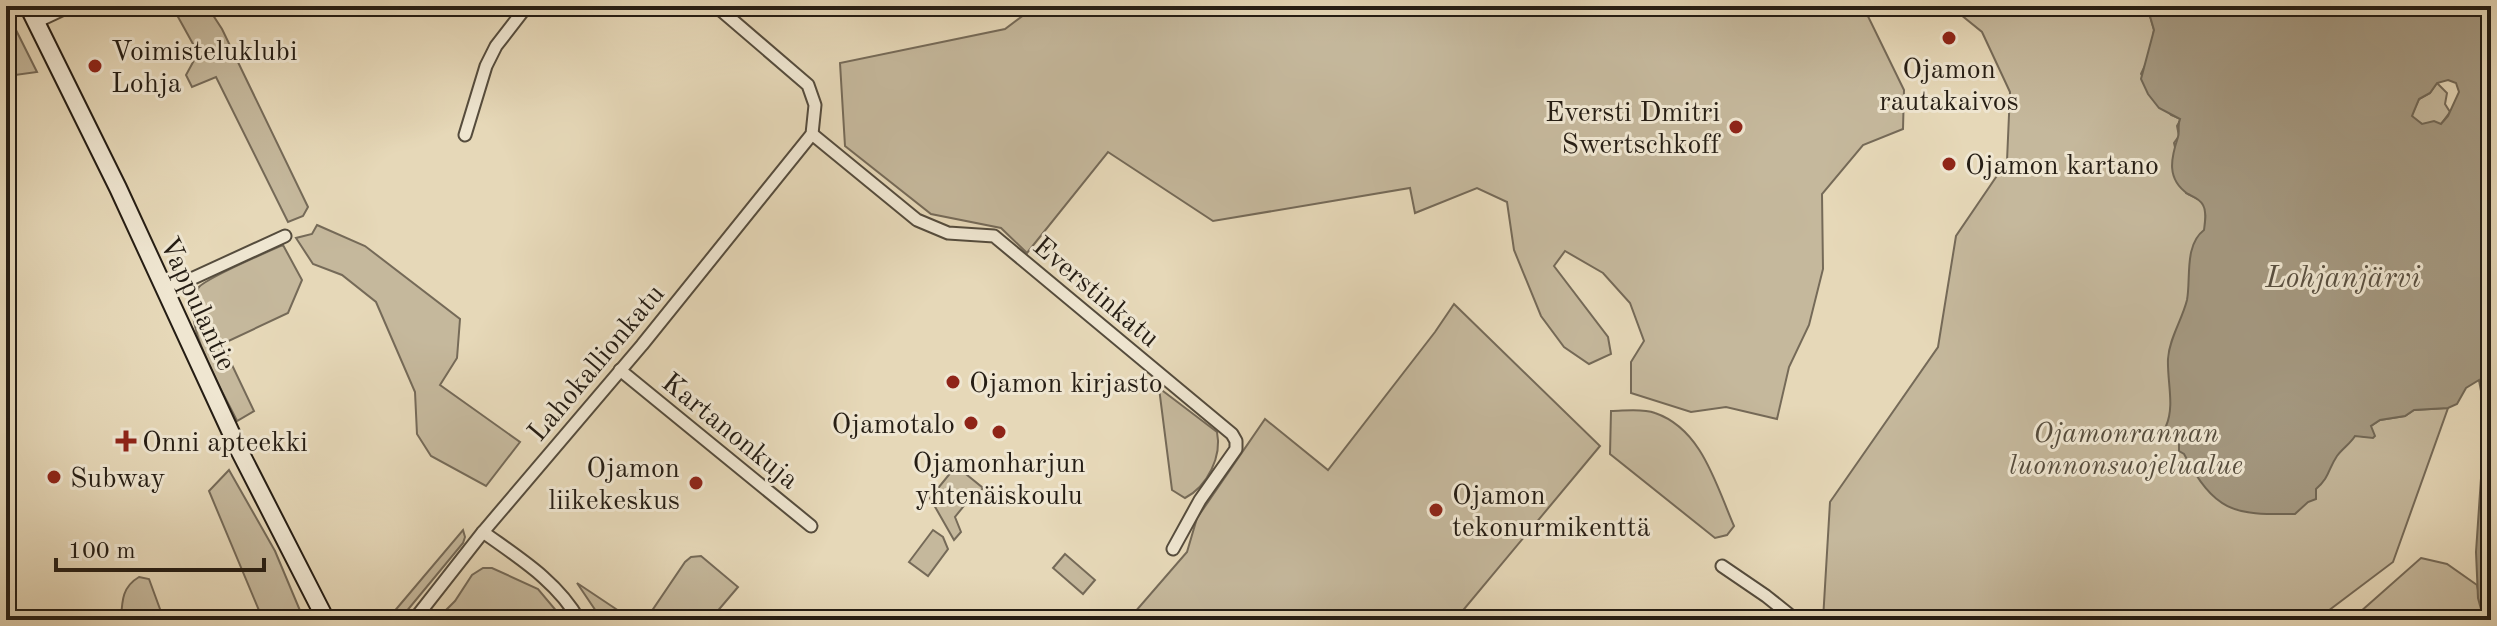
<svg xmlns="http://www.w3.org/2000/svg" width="2497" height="626" viewBox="0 0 2497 626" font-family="'Old Standard TT',serif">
<rect width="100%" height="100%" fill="#e6d8b8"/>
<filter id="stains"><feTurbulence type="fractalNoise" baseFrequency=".0025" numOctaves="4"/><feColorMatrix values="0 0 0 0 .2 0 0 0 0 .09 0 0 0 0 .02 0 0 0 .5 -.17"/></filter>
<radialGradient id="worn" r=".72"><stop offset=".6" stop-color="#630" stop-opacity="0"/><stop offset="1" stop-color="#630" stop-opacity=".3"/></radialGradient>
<g fill="#c5b89c" stroke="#756a58" stroke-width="2">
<polygon points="172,6 207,6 222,29 308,207 303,216 288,222 216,77 192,87 186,75 198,53"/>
<polygon points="1036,6 1863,6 1904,90 1903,129 1863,145 1822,194 1823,269 1809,325 1789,367 1777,419 1726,407 1691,412 1631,393 1631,362 1644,341 1630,303 1603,273 1565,251 1554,266 1608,337 1611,354 1589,364 1564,347 1541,316 1514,250 1507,202 1477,188 1415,213 1410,188 1213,221 1108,152 1027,253 1001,228 931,214 845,146 840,63 1005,29"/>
<polygon points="1950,6 2147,6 2154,30 2150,55 2141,74 2171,115 2181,119 2177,126 2179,136 2174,143 2186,193 2198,199 2298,283 2361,436 2370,437 2371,426 2380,420 2405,416 2414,410 2448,408 2393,562 2316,620 1823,620 1830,502 1938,347 1956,236 2007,161 2010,92 1982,32"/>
<polygon points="6,10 37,72 8,76 6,74"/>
<polygon points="2437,83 2447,93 2445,104 2450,112 2441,124 2422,124 2411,116 2419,99 2430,93"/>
<polygon points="317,225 365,246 460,319 457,358 440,385 520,442 486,486 431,456 417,434 415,392 376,302 342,275 313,264 296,238 312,234"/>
<path d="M 283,245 L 302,280 L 288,313 L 222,344 L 254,411 L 237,421 C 224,393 175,314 199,287 C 207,278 267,252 283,245 Z"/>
<polygon points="1454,304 1600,446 1455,620 1128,620 1187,552 1197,518 1265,419 1328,470 1435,332"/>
<path d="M 1159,388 L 1217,432 C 1222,456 1208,486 1185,498 L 1172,490 Z"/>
<path d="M 1611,411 C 1624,411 1642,408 1655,413 C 1702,429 1716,485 1734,526 L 1727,535 L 1715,538 L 1610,454 Z"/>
<polygon points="956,466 983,488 978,494 975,492 955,517 961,532 954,540 930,498"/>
<polygon points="229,470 275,551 304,620 263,620 209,491"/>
<polygon points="463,530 465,537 463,543 401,618 387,620"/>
<polygon points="933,530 943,537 948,549 928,576 909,562"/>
<polygon points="1065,554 1095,580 1083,594 1053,568"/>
<polygon points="701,556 738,587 710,620 602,620 577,583 631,619 649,615 685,562 691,557"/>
<polygon points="2421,558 2447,564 2477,585 2484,620 2351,620"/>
<polygon points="483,568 492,568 538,589 564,620 436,620 455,601 472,575"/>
<path d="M 139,577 L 149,579 L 164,620 L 121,620 C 122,601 122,587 139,577 Z"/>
</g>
<g fill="#a49880" stroke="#716755" stroke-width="2" fill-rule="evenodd">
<path d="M 2147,6 L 2491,6 L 2491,393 L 2481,391 L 2479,380 L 2466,388 L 2457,404 L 2448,408 L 2414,410 L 2405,416 L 2380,420 L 2371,426 L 2375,436 L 2373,438 L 2355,436 C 2350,444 2343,448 2337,456 C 2328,469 2330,477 2316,489 L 2316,499 L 2308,502 L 2295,514 C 2232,515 2215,512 2184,454 L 2179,451 L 2179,435 L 2166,426 C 2175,406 2167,381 2168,359 C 2169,339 2182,320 2187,300 C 2191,279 2184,245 2204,230 C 2205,222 2207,212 2203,205 C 2200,199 2194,197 2188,194 C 2166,179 2171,158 2178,137 C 2180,131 2177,126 2180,119 L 2159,108 L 2148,94 L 2141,79 L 2154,30 ZM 2448,80 L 2456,83 L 2459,92 L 2448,116 L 2441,124 L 2434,121 L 2422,124 L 2412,116 L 2419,99 L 2430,93 L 2437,83 Z"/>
<polygon points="2491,410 2491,620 2484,620 2478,598 2476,552 2484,434"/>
</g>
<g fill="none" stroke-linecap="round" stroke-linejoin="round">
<defs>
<g id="street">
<polyline points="36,22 70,6"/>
<polyline points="812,134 917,220 948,233 994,236 1232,434 1236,441 1236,449 1200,500 1173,549"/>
<polyline points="465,135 486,66 496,46 527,6"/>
<polyline points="165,291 285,236"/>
<polyline points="620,370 811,526"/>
<path d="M 483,532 C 519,558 557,581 579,620"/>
<polyline points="1722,566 1766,596 1796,620"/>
<polyline points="414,620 483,532 642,345 812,134 815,105 808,85 716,6"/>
</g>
<polyline id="secondary" points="28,6 118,188 238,448 326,620"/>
</defs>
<use href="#street" stroke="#554c3d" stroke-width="15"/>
<use href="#secondary" stroke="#251d14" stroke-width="20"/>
<use href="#street" stroke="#efe6d1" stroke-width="11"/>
<use href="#secondary" stroke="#efe6d1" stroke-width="16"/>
</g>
<g fill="#8f2418" stroke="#efe6d1" stroke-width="3">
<circle cx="1949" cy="38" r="8"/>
<circle cx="95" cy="66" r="8"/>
<circle cx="1736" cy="127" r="8"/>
<circle cx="1949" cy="164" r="8"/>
<circle cx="953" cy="382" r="8"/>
<circle cx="971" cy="423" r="8"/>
<circle cx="999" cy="432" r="8"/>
<path d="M122 429h8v8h8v8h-8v8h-8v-8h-8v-8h8z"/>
<circle cx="54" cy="477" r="8"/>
<circle cx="696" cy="483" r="8"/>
<circle cx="1436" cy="510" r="8"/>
</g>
<g text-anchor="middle" stroke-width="6" stroke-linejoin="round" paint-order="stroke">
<g font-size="28" fill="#251d14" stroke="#efe6d1" text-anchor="start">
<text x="111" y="60">Voimisteluklubi<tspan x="111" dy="32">Lohja</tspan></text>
<text x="1949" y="78" text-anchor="middle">Ojamon<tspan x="1949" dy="32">rautakaivos</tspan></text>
<text x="1720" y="121" text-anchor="end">Eversti Dmitri<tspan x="1720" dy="32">Swertschkoff</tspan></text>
<text x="1965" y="174">Ojamon kartano</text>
<text x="969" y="392">Ojamon kirjasto</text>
<text x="955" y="433" text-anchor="end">Ojamotalo</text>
<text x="142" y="451">Onni apteekki</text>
<text x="999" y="472" text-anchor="middle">Ojamonharjun<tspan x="999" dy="32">yhtenäiskoulu</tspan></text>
<text x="680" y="477" text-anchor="end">Ojamon<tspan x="680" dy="32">liikekeskus</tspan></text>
<text x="70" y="487">Subway</text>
<text x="1452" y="504">Ojamon<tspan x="1452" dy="32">tekonurmikenttä</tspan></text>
</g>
<g font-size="28" fill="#251d14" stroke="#efe6d1">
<text transform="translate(1097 291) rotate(40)" y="10">Everstinkatu</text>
<text transform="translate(199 303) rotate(65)" y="10">Vappulantie</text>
<text transform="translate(595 362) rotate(-50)" y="10">Lahokallionkatu</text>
<text transform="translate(731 430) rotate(39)" y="10">Kartanonkuja</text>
</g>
<g font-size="28" font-style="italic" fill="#554c3d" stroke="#efe6d1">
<text x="2126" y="442">Ojamonrannan<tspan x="2126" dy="32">luonnonsuojelualue</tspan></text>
</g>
<g font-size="30" font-style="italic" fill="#584e3f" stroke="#efe6d1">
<text x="2343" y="287">Lohjanjärvi</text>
</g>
</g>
<rect width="2497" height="626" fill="none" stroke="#e6d8b8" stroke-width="32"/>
<rect x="8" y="8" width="2481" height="610" fill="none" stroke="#251d14" stroke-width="4"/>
<rect x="16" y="16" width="2465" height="594" fill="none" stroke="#251d14" stroke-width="2"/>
<path d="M56 558v12h208v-12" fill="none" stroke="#251d14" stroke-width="4"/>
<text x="68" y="558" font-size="24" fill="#251d14" stroke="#efe6d1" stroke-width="6" paint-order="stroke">100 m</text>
<rect width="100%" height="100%" filter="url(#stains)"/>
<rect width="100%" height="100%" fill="url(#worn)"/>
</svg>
